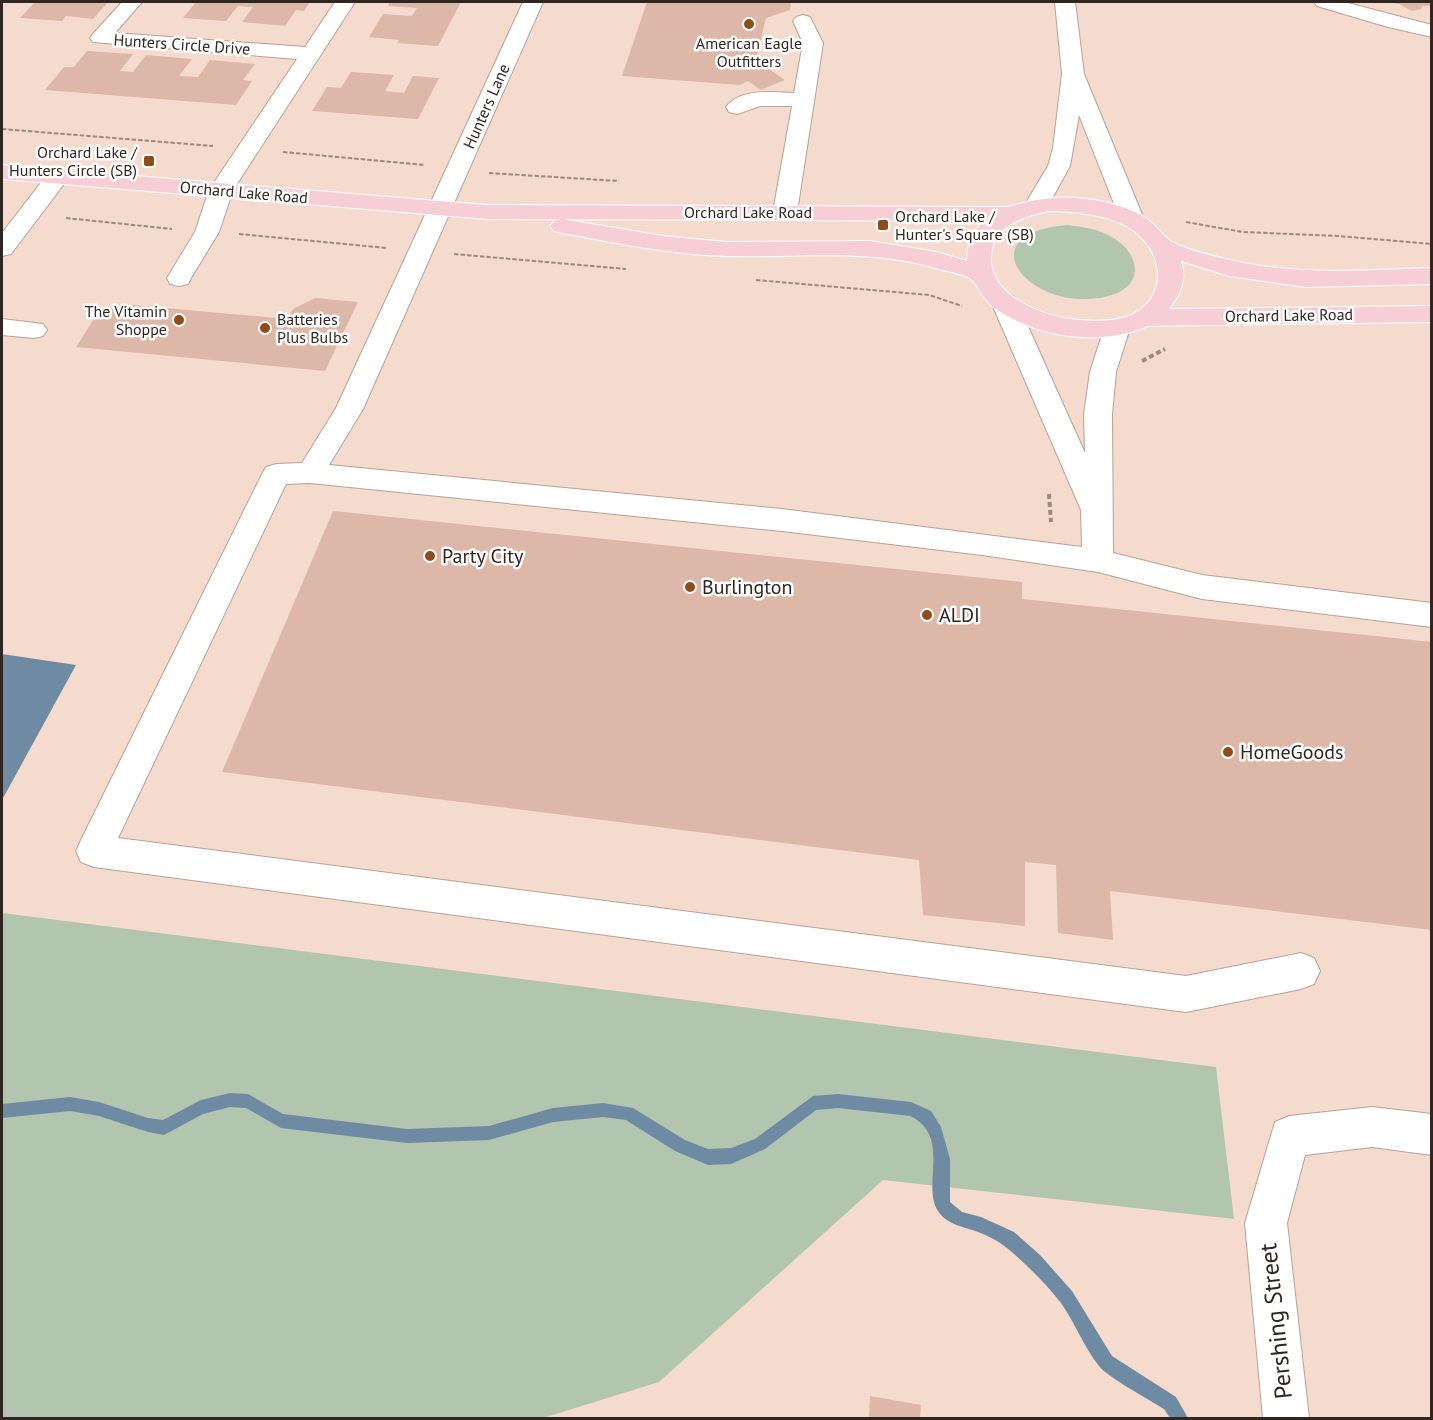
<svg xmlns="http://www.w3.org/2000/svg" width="1433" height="1420" viewBox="0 0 1433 1420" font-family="'PT Sans',sans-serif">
<rect width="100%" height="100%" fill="#f5dbcd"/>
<g fill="#b2c5af">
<path d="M 1068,225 C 1081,227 1095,228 1108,235 C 1142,252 1147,289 1104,297 C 1029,313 964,233 1068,225 Z"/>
<polygon points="2,913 1216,1067 1234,1219 883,1180 659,1382 543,1418 2,1418"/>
</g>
<polygon fill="#6e8ba3" points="2,654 76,665 2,800"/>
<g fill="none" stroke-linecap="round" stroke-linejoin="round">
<path fill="#6e8ba3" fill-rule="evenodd" d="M 230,1093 L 248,1094 L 283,1114 L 407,1129 L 489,1126 L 553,1108 L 603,1103 L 633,1108 L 685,1140 L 708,1149 L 731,1148 L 755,1139 L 813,1096 L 838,1094 L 911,1102 L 931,1111 L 941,1127 L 950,1159 L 950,1202 L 962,1212 L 981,1217 L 1014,1232 L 1040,1255 L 1072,1291 L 1112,1356 L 1176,1397 L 1188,1418 L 1170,1418 L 1164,1409 C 1150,1400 1107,1377 1099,1366 C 1084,1347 1075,1323 1061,1303 C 1047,1285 1030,1268 1013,1253 C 1003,1244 992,1237 978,1232 C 965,1227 947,1225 938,1211 C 921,1186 952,1136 910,1116 L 838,1108 L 816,1110 L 765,1149 L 731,1164 L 708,1165 L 675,1151 L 626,1120 L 603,1117 L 553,1122 L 489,1140 L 407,1143 L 281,1128 L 246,1108 L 230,1107 L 203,1114 L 164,1135 L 148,1132 L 99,1116 L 70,1111 L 2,1118 L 2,1104 L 70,1097 L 99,1102 L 148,1118 L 163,1120 L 201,1100 Z"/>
</g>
<g fill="#ddb7a8">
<polygon points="35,2 108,2 93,19 66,16 62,21 20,18"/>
<polygon points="196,2 310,2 304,11 296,10 285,26 242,22 253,7 238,6 226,21 183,18"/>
<polygon points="390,2 461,2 438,46 397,43 399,40 369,37 383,14 412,16 417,8 388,6"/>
<polygon points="647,2 791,2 790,10 766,18 756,60 785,80 761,90 748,81 740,85 622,76"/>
<polygon points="1385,2 1432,2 1432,6 1422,6 1421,9 1412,11 1399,4"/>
<polygon points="87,51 133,54 120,71 133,72 146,55 192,59 179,76 198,77 210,60 255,64 243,80 252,81 236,105 45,90 64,67 74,67"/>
<polygon points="351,72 394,75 385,91 404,93 413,76 439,78 418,119 312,111 327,87 341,88"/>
<polygon points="315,298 358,302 325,371 76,347 97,314 122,304 287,319 293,309"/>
<polygon points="333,511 1022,582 1022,599 1432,642 1432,930 1110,891 1113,940 1058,933 1056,865 1025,862 1025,926 923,915 919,860 222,772"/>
<polygon points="870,1396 921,1405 920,1418 869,1418"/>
</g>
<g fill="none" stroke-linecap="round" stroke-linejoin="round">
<defs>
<g id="minor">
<polygon points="122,2 142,2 115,33 305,47 335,2 355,2 233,190 219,232 191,278 188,284 179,286 170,284 167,278 195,232 209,190 297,59 93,42 90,38 93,34"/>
<polygon points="523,2 543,2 363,409 329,465 782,509 1082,547 1081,510 991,302 995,296 1004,294 1013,296 1017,302 1085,453 1084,414 1090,372 1104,328 1108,322 1117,320 1126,322 1130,328 1116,372 1112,414 1113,553 1202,575 1432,603 1432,627 1202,599 1098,572 982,555 782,531 310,483 286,484 118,838 1186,976 1301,953 1314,958 1320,971 1314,984 1301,989 1186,1012 94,867 81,862 76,851 81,840 262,474 266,467 276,464 302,463 336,408"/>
<polygon points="1055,2 1075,2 1084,74 1144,219 1140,224 1132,226 1124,224 1120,219 1079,115 1070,166 1048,206 1044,211 1036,213 1028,211 1024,206 1048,166 1053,148 1062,74"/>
<polygon points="1314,2 1344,2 1432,25 1432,37 1388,27 1317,6"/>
<path d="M 803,15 L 810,17 L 823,43 L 797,212 L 793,217 L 785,219 L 777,217 L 773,212 L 792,106 L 760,106 L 737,114 L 729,112 L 726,107 C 739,88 774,92 794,93 L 803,43 L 793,21 L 796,17 Z"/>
<polygon points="58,169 66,171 70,176 11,254 2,256 2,233 50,171"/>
<polygon points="2,319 43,324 47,330 43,336 34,338 2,335"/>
<polygon points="1372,1107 1432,1114 1432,1155 1372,1147 1305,1155 1287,1223 1309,1418 1263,1418 1245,1223 1275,1122 1289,1116"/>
</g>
<path id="major" d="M 2,165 L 486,205 L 1009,207 C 1051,192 1104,195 1143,216 C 1155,223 1164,238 1174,243 C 1190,251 1213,256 1231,260 C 1296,276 1365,270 1432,268 L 1432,284 L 1305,287 L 1229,276 L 1181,261 C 1187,281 1181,293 1169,309 L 1432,306 L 1432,322 L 1148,326 C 1100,347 1038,338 996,309 C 985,302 981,291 973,281 C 967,274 945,271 935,268 C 868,248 797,258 728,256 C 672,255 617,243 562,233 L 554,231 L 550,226 L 554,221 L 562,219 L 663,236 L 726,242 L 870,241 L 937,252 L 967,261 C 967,245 972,232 984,221 L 486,219 L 2,179 ZM 1050,211 C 1076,212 1103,214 1126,226 C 1172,252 1169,313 1112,320 C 1077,323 1040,317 1012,296 C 1001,288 992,275 991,262 C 989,228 1022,216 1050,211 Z"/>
</defs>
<use href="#minor" stroke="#b9a194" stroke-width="2"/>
<use href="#major" stroke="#fff" stroke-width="2"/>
<g stroke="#9c8a80" stroke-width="2" stroke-dasharray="4.5 2" stroke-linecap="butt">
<polyline points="2,129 213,146"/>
<polyline points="283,152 425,165"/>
<polyline points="489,173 619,181"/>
<polyline points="66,218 172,229"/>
<polyline points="1186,222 1243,232 1338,236 1432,244"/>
<polyline points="239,234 387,248"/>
<polyline points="454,254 626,269"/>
<polyline points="756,280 929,295 962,306"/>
</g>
<g stroke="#9c8a80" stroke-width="4" stroke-dasharray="5 3" stroke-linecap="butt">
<polyline points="1142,361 1165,349"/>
<polyline points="1049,494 1051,522"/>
</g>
<use href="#minor" fill="#fff" fill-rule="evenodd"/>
<use href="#major" fill="#f7ced6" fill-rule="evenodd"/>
</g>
<g fill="#8e4c1a" stroke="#fff" stroke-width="2">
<circle cx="749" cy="24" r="6"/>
<rect x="143" y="155" width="12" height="12" rx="3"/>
<rect x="877" y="219" width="12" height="12" rx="3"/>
<circle cx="179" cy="320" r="6"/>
<circle cx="265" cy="328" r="6"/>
<circle cx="430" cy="556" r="6"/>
<circle cx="690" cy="587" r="6"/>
<circle cx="927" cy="615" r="6"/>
<circle cx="1228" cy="752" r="6"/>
</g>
<g text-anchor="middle" stroke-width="5" stroke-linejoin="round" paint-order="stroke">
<g font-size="16" fill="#302621" stroke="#fff" text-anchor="end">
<text x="749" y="49" text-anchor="middle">American Eagle<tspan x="749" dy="18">Outfitters</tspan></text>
<text x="137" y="158">Orchard Lake /<tspan x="137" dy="18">Hunters Circle (SB)</tspan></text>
<text x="895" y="222" text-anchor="start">Orchard Lake /<tspan x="895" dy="18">Hunter's Square (SB)</tspan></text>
<text x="167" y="317">The Vitamin<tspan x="167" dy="18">Shoppe</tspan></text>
<text x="277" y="325" text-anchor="start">Batteries<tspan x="277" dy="18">Plus Bulbs</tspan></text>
</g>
<g font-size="16" fill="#302621" stroke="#fff">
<text transform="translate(182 44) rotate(4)" y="6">Hunters Circle Drive</text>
<text transform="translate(486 106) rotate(-66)" y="6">Hunters Lane</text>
<text transform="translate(244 192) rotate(5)" y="6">Orchard Lake Road</text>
<text x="748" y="218">Orchard Lake Road</text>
<text transform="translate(1289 315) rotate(-1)" y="6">Orchard Lake Road</text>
</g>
<g font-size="20" fill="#302621" stroke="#fff" text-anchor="start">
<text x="442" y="563">Party City</text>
<text x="702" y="594">Burlington</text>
<text x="939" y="622">ALDI</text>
<text x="1240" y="759">HomeGoods</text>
</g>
<g font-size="24" fill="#302621" stroke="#fff">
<text transform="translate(1276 1321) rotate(-96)" y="8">Pershing Street</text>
</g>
</g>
<rect width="1433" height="1420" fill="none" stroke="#302621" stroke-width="6"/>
</svg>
